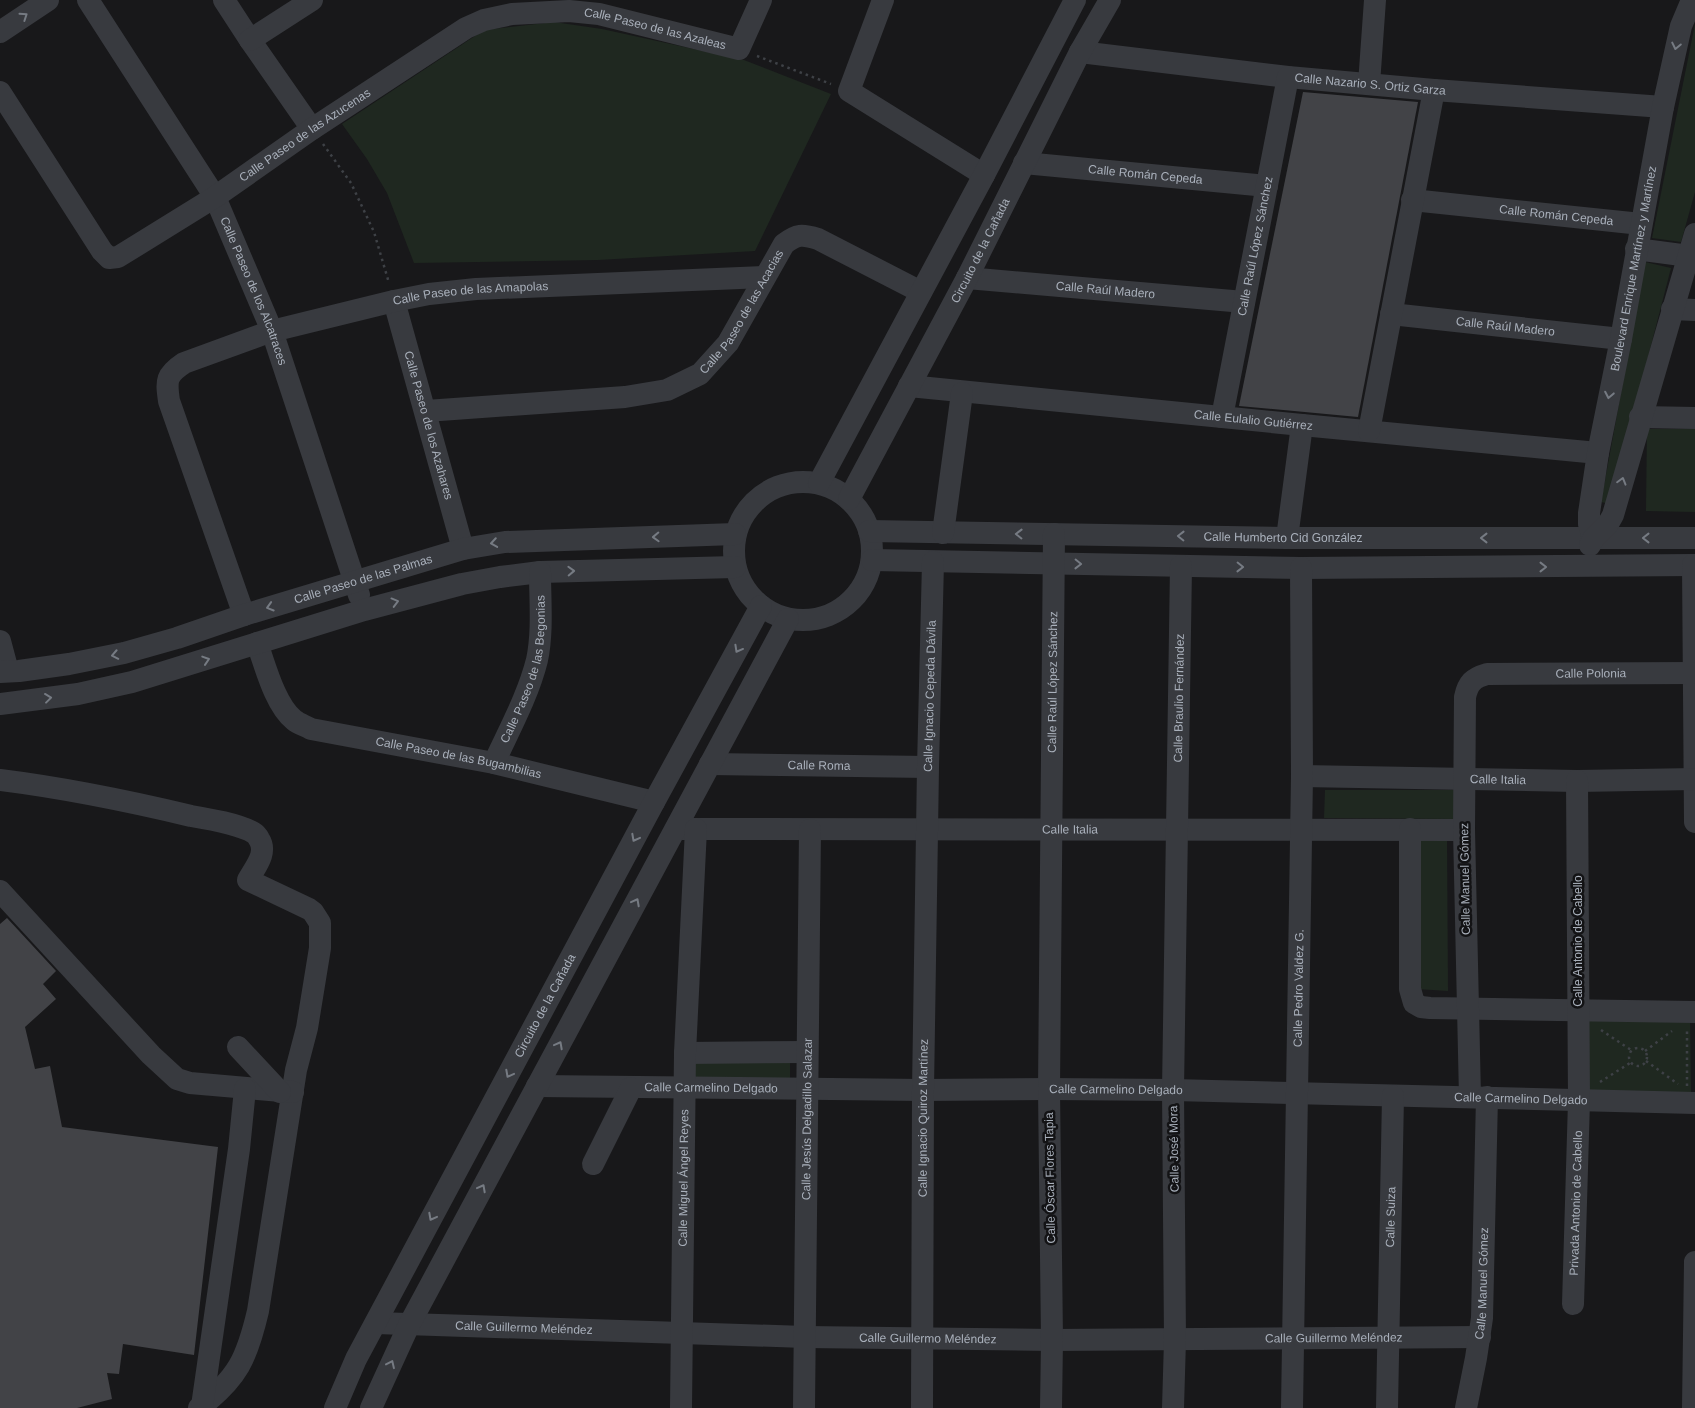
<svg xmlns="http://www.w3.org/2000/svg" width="1695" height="1408" viewBox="0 0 1695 1408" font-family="Helvetica,sans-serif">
<rect width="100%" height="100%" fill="#18181a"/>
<g fill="#1f2820">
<polygon points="554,22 602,29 744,60 831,94 755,251 598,260 414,263 387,193 367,159 342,124 484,30"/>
<polygon points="1695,24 1695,192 1681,242 1652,238"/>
<polygon points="1645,262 1671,268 1610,504 1601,502"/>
<polygon points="1647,429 1695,429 1695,512 1646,511"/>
<polygon points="1325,790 1454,790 1454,819 1324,818"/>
<polygon points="1419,836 1447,838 1448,991 1417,989"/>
<polygon points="1581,1015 1690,1017 1691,1093 1580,1093"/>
<rect x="694" y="1061" width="96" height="17"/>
</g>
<g fill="#424347">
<polygon points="1303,92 1418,102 1358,417 1239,406"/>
<polygon points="7,918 56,971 43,984 56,999 25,1027 35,1069 50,1066 62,1127 218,1147 194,1355 123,1344 119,1374 107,1373 112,1399 77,1408 0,1408 0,924"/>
</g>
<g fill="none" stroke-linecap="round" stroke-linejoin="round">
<g stroke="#3e4146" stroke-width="2.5" stroke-dasharray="2.5 4" stroke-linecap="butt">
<polyline points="757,56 831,84"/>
<polyline points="323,144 351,183 374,232 389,283"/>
<polyline points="1601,1030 1631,1050"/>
<circle cx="1638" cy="1057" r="9"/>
<polyline points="1645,1051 1672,1031"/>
<polyline points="1646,1061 1678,1084"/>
<polyline points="1600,1082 1630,1063"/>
<polyline points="1687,1086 1687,1029"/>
</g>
<g stroke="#383a3f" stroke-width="22">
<path id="s1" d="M 88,0 L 215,197 L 272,331 L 359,595"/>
<polyline points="224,0 250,40 312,129"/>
<polyline points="883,0 849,91 984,175"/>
<polyline points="0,32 48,0"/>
<polyline points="250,40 312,0"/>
<path id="s2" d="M 1080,52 L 1288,77 L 1434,90 L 1663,107"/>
<polyline points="1369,84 1375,0"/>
<path id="s3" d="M 0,92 L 102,251 L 109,258 L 118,257 L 215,197 L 312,129 L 466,28 L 484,20 L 512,14 L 569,11 L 599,14 L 739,49 L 761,0"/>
<path id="s4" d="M 1024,163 L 1267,186"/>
<path id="s5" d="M 1412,200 L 1641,224"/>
<polyline points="1636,249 1689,256"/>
<path id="s6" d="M 967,278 L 1244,302"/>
<path id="s7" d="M 394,301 L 463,549"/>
<polyline points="1672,309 1695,310"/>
<path id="s8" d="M 1391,314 L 1621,339"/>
<path id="s9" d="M 909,386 L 1302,425 L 1598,453"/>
<path id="s10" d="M 426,411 L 625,397 L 667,390 L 700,374 L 728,343 L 784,244 C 797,234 802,234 818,239 L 921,292"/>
<path id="s11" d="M 1222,417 L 1288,77"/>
<polyline points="1640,417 1695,418"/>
<polyline points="1369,431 1434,90"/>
<circle cx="803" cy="551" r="69"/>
<polyline points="819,483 984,175 1075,0"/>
<path id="s12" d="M 849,499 L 967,278 L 1080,52 L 1110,0"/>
<path id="s13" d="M 869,531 L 1287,538 L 1695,538"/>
<polyline points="943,533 962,393"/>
<polyline points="1287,538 1302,425"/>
<path id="s14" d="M 1593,539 L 1589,524 L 1589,513 L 1598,453 L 1621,339 L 1663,107 L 1681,26 L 1692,0"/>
<polyline points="1590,545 1593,539 1608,524 1613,515 1695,234"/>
<polyline points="872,560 1301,568 1695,565"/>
<polyline points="1693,565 1695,822"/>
<path id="s15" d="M 244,615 L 169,401 C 166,380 166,375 184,363 L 272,331 L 394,301 L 429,294 L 476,289 L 764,277"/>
<polyline points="0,641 8,671"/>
<path id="s16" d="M 257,643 C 265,665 275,705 294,720 C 299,724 306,726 311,729 L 494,763 L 654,802"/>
<path id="s17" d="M 0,672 L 19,671 L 69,664 L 124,653 L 177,638 L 244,615 L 463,549 L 505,542 L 735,534"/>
<polyline points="0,704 78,694 132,682 364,610 462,584 500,577 540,572 735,567"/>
<path id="s18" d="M 494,763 C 509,730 528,696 537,660 C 543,632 540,600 540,572"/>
<path id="s19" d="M 710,764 L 928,767"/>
<path id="s20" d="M 1302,776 L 1577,781 L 1695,779"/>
<path d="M 0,780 C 64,788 128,801 191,816 C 209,819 239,824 254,833 C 256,834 258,837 259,839 C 268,853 255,867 248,880 L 309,909 L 313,912 L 320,923 L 320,948 L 307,1028 L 296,1070 L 258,1311 C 247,1358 238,1378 199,1408"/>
<path id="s21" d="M 676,829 L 1464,830"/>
<polyline points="1410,829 1410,989 1414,1003 1421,1007 1430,1008 1695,1012"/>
<polyline points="0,891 151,1055 177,1079 190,1083 293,1092"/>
<polyline points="238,1047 280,1092"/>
<polyline points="685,1053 807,1052"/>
<path id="s22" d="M 537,1086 L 923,1090 L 1049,1089 L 1173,1090 L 1695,1103"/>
<path id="s23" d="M 1470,1097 L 1464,830 L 1465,697 C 1468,683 1473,678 1487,674 L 1693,673"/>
<polyline points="593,1164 631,1088"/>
<path id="s24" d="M 1573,1304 L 1579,1101 L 1577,781"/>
<path id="s25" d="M 376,1323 L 805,1337 L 1052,1340 L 1480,1337"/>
<polyline points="202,1406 239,1149 245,1089"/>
<path id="s26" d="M 335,1408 L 356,1359 L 654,802 L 761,606"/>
<polyline points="371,1408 409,1325 788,619"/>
<path id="s27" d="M 681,1408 L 685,1053 L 696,829"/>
<path id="s28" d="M 804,1408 L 810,830"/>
<path id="s29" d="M 922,1408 L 923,1090 L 928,767 L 933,562"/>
<path id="s30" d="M 1051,1408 L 1052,1340 L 1049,1089 L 1054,534"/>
<path id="s31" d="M 1173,1408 L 1175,1340 L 1173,1090 L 1181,566"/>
<path id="s32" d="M 1292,1408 L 1302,776 L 1301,568"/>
<path id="s33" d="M 1387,1408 L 1393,1096"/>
<path id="s34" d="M 1466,1408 L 1476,1358 L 1482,1318 L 1487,1097"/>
<polyline points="1693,1408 1695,1262"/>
</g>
</g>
<defs><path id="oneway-chevron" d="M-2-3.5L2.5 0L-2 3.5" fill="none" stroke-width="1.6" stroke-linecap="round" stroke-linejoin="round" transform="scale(1.25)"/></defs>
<g stroke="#767b83">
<use href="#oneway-chevron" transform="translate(24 16) rotate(-34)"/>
<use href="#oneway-chevron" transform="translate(1676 46) rotate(102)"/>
<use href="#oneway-chevron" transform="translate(1609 395) rotate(101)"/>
<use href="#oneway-chevron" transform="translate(1622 481) rotate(-74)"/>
<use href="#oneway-chevron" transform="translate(1019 534) rotate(-179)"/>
<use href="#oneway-chevron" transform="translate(1181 536) rotate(-179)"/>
<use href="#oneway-chevron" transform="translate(656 537) rotate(178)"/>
<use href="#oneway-chevron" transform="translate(1484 538) rotate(-180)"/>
<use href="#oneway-chevron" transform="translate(1646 538) rotate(180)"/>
<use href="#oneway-chevron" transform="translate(494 543) rotate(171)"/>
<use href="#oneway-chevron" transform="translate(1078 564) rotate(1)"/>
<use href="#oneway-chevron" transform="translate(1240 567) rotate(1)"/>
<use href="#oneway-chevron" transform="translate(1543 567)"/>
<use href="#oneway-chevron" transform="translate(571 571) rotate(-2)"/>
<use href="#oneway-chevron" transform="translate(395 602) rotate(-15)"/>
<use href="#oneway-chevron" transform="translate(270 607) rotate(163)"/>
<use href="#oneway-chevron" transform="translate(738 649) rotate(119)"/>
<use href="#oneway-chevron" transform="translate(115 655) rotate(169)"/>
<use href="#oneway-chevron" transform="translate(206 660) rotate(-18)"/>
<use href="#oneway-chevron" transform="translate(48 698) rotate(-7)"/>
<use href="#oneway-chevron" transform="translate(635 838) rotate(118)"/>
<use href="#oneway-chevron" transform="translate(636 902) rotate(-62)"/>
<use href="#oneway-chevron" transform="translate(559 1045) rotate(-62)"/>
<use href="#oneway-chevron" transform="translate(509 1074) rotate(118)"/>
<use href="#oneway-chevron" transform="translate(482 1188) rotate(-62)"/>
<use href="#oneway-chevron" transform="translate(432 1217) rotate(118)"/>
<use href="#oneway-chevron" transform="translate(391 1364) rotate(-65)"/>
</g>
<g text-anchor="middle" stroke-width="5" stroke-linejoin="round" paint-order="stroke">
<g font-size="12" fill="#a9b0bb" stroke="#131315">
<text dy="4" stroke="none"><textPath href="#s3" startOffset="818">Calle Paseo de las Azaleas</textPath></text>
<text dy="4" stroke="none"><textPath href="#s2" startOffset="292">Calle Nazario S. Ortiz Garza</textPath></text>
<text dy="4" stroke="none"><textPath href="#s3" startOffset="431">Calle Paseo de las Azucenas</textPath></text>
<text dy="4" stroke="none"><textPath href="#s4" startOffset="122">Calle Román Cepeda</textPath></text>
<text dy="4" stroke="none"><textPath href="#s5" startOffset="145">Calle Román Cepeda</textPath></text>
<text dy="4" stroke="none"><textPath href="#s11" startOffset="174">Calle Raúl López Sánchez</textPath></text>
<text dy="4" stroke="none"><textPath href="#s12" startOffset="281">Circuito de la Cañada</textPath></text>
<text dy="4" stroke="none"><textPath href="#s14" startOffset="275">Boulevard Enrique Martínez y Martínez</textPath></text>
<text dy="4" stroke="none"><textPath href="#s6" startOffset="139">Calle Raúl Madero</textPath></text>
<text dy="4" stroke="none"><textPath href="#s1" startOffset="336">Calle Paseo de los Alcatraces</textPath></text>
<text dy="4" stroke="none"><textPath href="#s15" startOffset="568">Calle Paseo de las Amapolas</textPath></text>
<text dy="4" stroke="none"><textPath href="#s10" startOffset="354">Calle Paseo de las Acacias</textPath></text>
<text dy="4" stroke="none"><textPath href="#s8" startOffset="115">Calle Raúl Madero</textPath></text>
<text dy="4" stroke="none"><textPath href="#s9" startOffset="346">Calle Eulalio Gutiérrez</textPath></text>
<text dy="4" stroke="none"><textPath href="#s7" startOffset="129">Calle Paseo de los Azahares</textPath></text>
<text dy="4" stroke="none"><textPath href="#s13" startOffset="414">Calle Humberto Cid González</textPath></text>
<text dy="4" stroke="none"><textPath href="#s17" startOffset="376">Calle Paseo de las Palmas</textPath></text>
<text dy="4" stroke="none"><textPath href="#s18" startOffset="100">Calle Paseo de las Begonias</textPath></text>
<text dy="4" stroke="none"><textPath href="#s23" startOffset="538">Calle Polonia</textPath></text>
<text dy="4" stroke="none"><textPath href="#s30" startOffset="726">Calle Raúl López Sánchez</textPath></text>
<text dy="4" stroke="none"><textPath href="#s29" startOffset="712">Calle Ignacio Cepeda Dávila</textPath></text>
<text dy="4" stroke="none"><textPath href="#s31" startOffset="710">Calle Braulio Fernández</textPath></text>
<text dy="4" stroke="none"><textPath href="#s16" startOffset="256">Calle Paseo de las Bugambilias</textPath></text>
<text dy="4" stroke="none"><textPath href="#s19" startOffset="109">Calle Roma</textPath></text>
<text dy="4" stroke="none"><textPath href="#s20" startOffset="196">Calle Italia</textPath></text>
<text dy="4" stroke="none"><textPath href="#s21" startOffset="394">Calle Italia</textPath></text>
<text transform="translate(1465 879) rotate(-91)" y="4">Calle Manuel Gómez</text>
<text transform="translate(1578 941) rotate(-90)" y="4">Calle Antonio de Cabello</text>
<text dy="4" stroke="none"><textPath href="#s32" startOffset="420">Calle Pedro Valdez G.</textPath></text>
<text dy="4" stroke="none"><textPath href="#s26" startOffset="454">Circuito de la Cañada</textPath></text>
<text dy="4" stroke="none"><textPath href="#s22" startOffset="174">Calle Carmelino Delgado</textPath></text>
<text dy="4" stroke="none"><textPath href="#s22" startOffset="579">Calle Carmelino Delgado</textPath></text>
<text dy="4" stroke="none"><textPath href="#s22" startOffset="984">Calle Carmelino Delgado</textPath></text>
<text dy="4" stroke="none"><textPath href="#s28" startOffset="289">Calle Jesús Delgadillo Salazar</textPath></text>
<text dy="4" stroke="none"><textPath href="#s29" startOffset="290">Calle Ignacio Quiroz Martínez</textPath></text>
<text transform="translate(1174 1149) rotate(-91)" y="4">Calle José Mora</text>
<text dy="4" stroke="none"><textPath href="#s27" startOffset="230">Calle Miguel Ángel Reyes</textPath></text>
<text transform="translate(1050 1178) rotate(-91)" y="4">Calle Óscar Flores Tapia</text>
<text dy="4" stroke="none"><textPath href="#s24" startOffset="101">Privada Antonio de Cabello</textPath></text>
<text dy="4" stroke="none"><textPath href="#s33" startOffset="191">Calle Suiza</textPath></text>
<text dy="4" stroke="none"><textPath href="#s34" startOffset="126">Calle Manuel Gómez</textPath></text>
<text dy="4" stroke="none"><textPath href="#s25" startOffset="148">Calle Guillermo Meléndez</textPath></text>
<text dy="4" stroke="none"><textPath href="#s25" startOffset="958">Calle Guillermo Meléndez</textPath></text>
<text dy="4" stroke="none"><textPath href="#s25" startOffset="552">Calle Guillermo Meléndez</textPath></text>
</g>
</g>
</svg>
